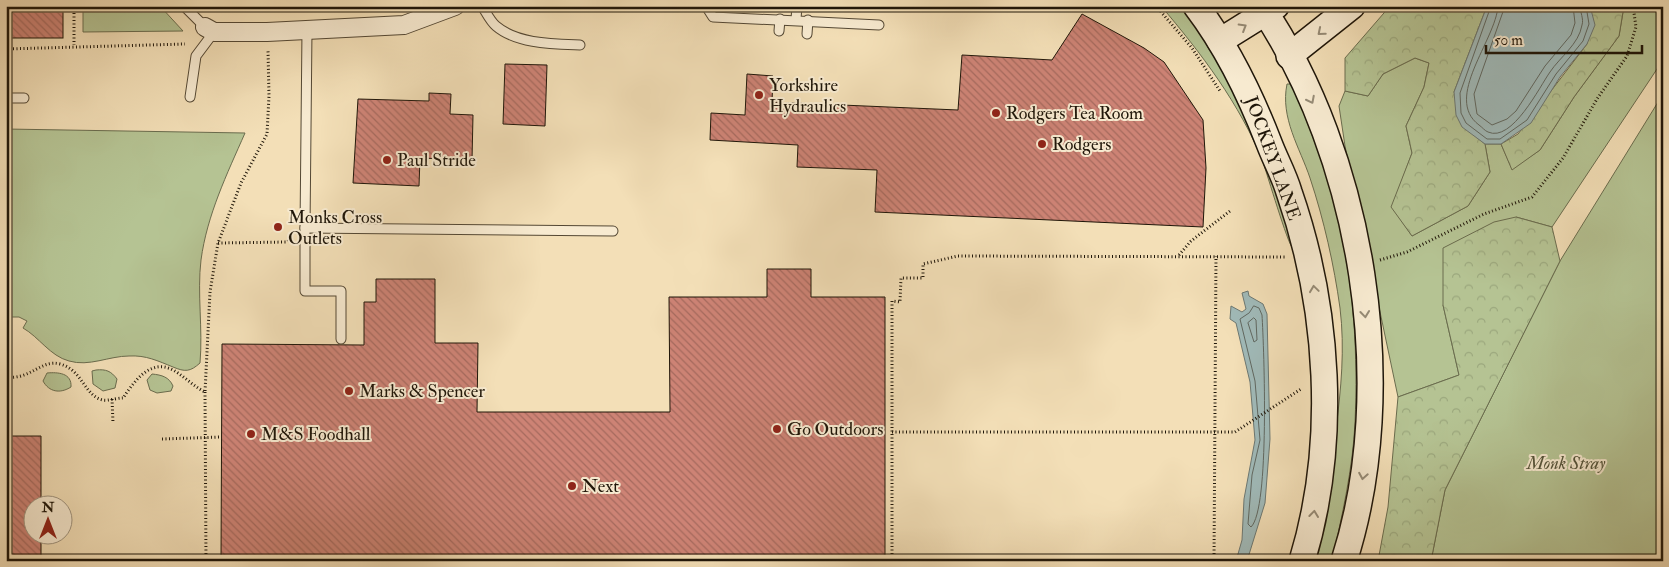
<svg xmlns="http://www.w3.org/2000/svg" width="1669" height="567" viewBox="0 0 1669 567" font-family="'IM FELL Double Pica',serif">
<defs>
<pattern id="forest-crowns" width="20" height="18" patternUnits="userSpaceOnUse" patternTransform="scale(1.25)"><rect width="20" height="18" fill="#b5c393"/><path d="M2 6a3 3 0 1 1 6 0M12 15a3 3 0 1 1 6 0" fill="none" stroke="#9ba77d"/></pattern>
<pattern id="building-back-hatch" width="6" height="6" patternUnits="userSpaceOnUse" patternTransform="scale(1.25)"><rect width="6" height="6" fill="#cd8375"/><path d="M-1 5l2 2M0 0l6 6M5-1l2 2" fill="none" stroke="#a66a5e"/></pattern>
</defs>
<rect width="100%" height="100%" fill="#f3dfb7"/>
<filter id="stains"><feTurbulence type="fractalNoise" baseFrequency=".004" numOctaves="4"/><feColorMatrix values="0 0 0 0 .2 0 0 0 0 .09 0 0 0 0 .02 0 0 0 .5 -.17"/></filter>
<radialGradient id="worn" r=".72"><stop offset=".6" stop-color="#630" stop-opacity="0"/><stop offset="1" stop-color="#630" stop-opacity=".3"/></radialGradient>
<g fill="#b5c393" stroke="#6a6c4e">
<polygon points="83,6 160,6 183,31 83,32"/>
<path d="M 1161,6 L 1180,6 C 1229,68 1276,170 1292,247 C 1288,244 1267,174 1263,162 C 1240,104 1201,53 1161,6 Z"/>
<polygon points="1624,6 1642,6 1663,14 1663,60 1552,227 1516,217 1443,305 1459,375 1398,397 1345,146 1339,106 1345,91 1368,96 1383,74 1415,58 1429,63 1424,87 1406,126 1412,153 1392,207 1412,236 1468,206 1490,172 1485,144 1501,144 1512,169 1540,150 1574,97 1619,36"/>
<path d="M 1287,84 L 1292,84 L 1296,93 C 1312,135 1330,178 1339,222 C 1354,287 1358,356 1355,422 C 1353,468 1342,516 1332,561 L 1316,561 C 1325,517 1331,474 1336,429 C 1341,389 1345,349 1340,308 C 1334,265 1324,220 1310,178 C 1300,148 1280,118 1287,84 Z"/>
<polygon points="1663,94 1663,561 1431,561 1445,490 1560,261"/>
<path d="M 6,129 L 245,133 C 227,174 207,215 201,260 C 197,293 203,329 200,363 C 190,372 185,372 173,367 C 158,361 146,355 129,356 C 109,356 89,367 69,361 C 50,356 39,337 23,328 L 27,321 L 19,317 L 6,317 Z"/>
<path d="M 96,370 C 106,369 111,371 117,379 L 115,388 L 103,391 L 93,384 L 92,371 Z"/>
<path d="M 47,373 C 58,372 72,373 71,387 C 60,394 49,392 43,381 Z"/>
<path d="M 152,374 C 162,375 169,377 173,386 L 171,391 L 157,393 L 150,390 L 147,380 Z"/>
</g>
<g fill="url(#forest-crowns)" stroke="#6a6c4e">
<polygon points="1390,6 1487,6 1454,92 1475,136 1485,144 1490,172 1468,206 1412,236 1391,207 1412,153 1406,126 1424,87 1429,63 1415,58 1383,74 1368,96 1345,91 1345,58"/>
<polygon points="1590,6 1624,6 1619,36 1574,97 1540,150 1512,170 1501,144 1518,134 1587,44"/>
<polygon points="1516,217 1552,227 1560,261 1445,490 1431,561 1378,561 1388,507 1398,397 1459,375 1443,305 1443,248 1494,222"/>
</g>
<g fill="#a0bab9" stroke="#6c7873">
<polygon points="1487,6 1590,6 1595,25 1587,44 1560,77 1531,123 1501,144 1485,144 1462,127 1456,115 1454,92"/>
<polygon points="1248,291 1249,296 1263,304 1267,314 1270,439 1265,503 1247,561 1236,561 1242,540 1244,499 1255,440 1250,382 1236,323 1230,319 1231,306 1242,312 1246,309 1242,293"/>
</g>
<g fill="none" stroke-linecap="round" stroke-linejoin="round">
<g stroke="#606861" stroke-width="1">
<polyline points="1491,6 1460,93 1461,113 1466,123 1487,139 1500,139 1527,120 1556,74 1583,41 1589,24 1586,6"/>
<path d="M 1498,6 C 1496,40 1443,98 1479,125 C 1482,127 1485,131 1488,132 C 1512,143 1540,86 1550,72 C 1560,57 1579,44 1582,25 C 1584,19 1580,12 1580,6"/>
<polyline points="1505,6 1474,94 1477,114 1492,125 1507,119 1516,111 1545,66 1571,35 1575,23 1573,6"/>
<path d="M 1254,306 L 1259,308 L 1262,315 C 1264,348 1270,509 1251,527 L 1248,524 L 1252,475 L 1260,440 L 1255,381 L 1240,319 L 1249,313 Z"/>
<polygon points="1254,318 1256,320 1257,340 1254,342 1248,323"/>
</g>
</g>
<g fill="url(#building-back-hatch)" stroke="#1f1609">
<rect x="6" y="6" width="57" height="32"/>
<polygon points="1082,14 1144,48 1164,62 1203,120 1206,168 1203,227 875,212 877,170 797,167 798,145 710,140 711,113 745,115 747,74 773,76 772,102 958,110 962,55 1052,60"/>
<polygon points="505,64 547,65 545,126 503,124"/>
<polygon points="429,93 451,94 450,114 473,115 472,160 420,158 419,186 353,183 358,99 429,101"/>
<polygon points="767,269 811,269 811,297 885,297 885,561 221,561 222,344 364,345 364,302 376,302 376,279 435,279 435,343 478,343 477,412 670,412 669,297 767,297"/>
<polygon points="6,436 41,436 41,504 32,504 32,534 41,534 41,561 6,561"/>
</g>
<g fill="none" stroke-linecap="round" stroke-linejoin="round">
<defs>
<g id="lane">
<polyline points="184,6 205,27"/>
<path d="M 482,6 C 486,12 490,21 496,26 C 517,44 553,44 580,45"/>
<polyline points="706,6 713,17 879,25"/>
<polyline points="796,19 797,6"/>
<polyline points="307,30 305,228 613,231"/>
<polyline points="779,31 780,19"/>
<polyline points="807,34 808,20"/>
<polyline points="190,97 196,56 214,32"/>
<polyline points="6,98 24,98"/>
<polyline points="305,228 305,291 341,291 341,339"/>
</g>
<polyline id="street" points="205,27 214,32 267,32 404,25 455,6"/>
<g id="secondary">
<path d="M 1196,6 C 1228,48 1250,94 1269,143 C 1275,159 1284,175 1289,192 C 1329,307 1338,443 1302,561"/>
<path d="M 1261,6 C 1363,156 1400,387 1344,561"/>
<polyline points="1220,41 1276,6"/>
<polyline points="1289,56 1352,6"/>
</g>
</defs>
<use href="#lane" stroke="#544834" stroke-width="11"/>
<use href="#street" stroke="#544834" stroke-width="20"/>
<use href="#secondary" stroke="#1f1609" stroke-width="28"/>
<g stroke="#1f1609" stroke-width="3" stroke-dasharray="1 2.5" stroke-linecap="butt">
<polyline points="74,6 74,45"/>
<polyline points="1156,6 1192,48 1220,91"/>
<polyline points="6,49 185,44"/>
<polyline points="218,243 287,242 291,238"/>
<polyline points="1179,255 1191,241 1230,211"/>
<polyline points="1380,260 1407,252 1484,214 1532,197 1563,158 1597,99 1627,56 1636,27 1633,6"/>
<path d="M 6,377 C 31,380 41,359 60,364 C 83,370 84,396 103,400 C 108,401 117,398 123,398 C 134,382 150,358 173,370 C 184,376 193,386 205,392 L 210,292 L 218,243 L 241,183 L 267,134 L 269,96 L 268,50"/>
<polyline points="205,392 206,561"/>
<polyline points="112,399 113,423"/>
<polyline points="892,432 1235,432 1301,389"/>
<polyline points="162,439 221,437"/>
<polyline points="892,561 892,301 900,302 901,278 923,278 923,264 958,256 1285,257"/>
<polyline points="1214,561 1216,256"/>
</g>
<use href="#lane" stroke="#f7ead0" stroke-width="9"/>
<use href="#street" stroke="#f7ead0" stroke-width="18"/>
<use href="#secondary" stroke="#f7ead0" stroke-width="25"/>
</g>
<defs><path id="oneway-chevron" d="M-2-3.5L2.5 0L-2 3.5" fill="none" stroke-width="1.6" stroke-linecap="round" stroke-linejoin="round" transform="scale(1.25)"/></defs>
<g stroke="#968b76">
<use href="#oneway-chevron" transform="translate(1243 27) rotate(-31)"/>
<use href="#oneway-chevron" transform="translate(1321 32) rotate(140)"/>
<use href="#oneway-chevron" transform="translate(1311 100) rotate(63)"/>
<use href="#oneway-chevron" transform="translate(1314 289) rotate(-98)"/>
<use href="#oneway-chevron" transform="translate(1365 314) rotate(84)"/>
<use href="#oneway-chevron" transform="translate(1363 476) rotate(100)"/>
<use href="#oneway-chevron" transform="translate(1314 514) rotate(-83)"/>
</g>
<g fill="#8f2418" stroke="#f7ead0" stroke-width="2">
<circle cx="759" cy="95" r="5"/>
<circle cx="996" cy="113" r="5"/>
<circle cx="1042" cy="144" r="5"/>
<circle cx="387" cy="160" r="5"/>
<circle cx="278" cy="227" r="5"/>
<circle cx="349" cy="391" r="5"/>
<circle cx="777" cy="429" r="5"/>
<circle cx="251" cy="434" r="5"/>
<circle cx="572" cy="486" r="5"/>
</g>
<g text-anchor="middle" stroke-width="4" stroke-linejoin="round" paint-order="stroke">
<g font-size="18" fill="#1f1609" stroke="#f7ead0" text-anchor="start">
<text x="769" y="91">Yorkshire<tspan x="769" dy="21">Hydraulics</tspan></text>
<text x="1006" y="119">Rodgers Tea Room</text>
<text x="1052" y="150">Rodgers</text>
<text x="397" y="166">Paul Stride</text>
<text x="288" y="223">Monks Cross<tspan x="288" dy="21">Outlets</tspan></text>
<text x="359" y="397">Marks &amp; Spencer</text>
<text x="787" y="435">Go Outdoors</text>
<text x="261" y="440">M&amp;S Foodhall</text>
<text x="582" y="492">Next</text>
</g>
<g font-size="18" fill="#1f1609" stroke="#f7ead0">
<text transform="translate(1273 158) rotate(70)" y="6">JOCKEY LANE</text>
</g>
<g font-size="18" font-style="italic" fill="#545339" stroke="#f7ead0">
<text x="1566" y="469">Monk Stray</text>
</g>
</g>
<rect width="1669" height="567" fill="none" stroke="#f3dfb7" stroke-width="25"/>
<rect x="8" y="8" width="1654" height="552" fill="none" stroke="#1f1609" stroke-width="2.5"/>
<rect x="12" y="12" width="1644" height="542" fill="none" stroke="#1f1609"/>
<g transform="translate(48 520)"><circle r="24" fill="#f7ead0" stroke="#a19580"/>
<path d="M0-4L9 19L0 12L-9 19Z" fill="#8f2418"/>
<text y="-8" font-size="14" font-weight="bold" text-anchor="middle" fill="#1f1609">N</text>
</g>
<path d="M1486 45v8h156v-8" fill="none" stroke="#1f1609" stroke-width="2.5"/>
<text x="1494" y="45" font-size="15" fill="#1f1609" stroke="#f7ead0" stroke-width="4" paint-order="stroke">50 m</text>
<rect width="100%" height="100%" filter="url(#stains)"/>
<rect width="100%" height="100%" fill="url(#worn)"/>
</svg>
